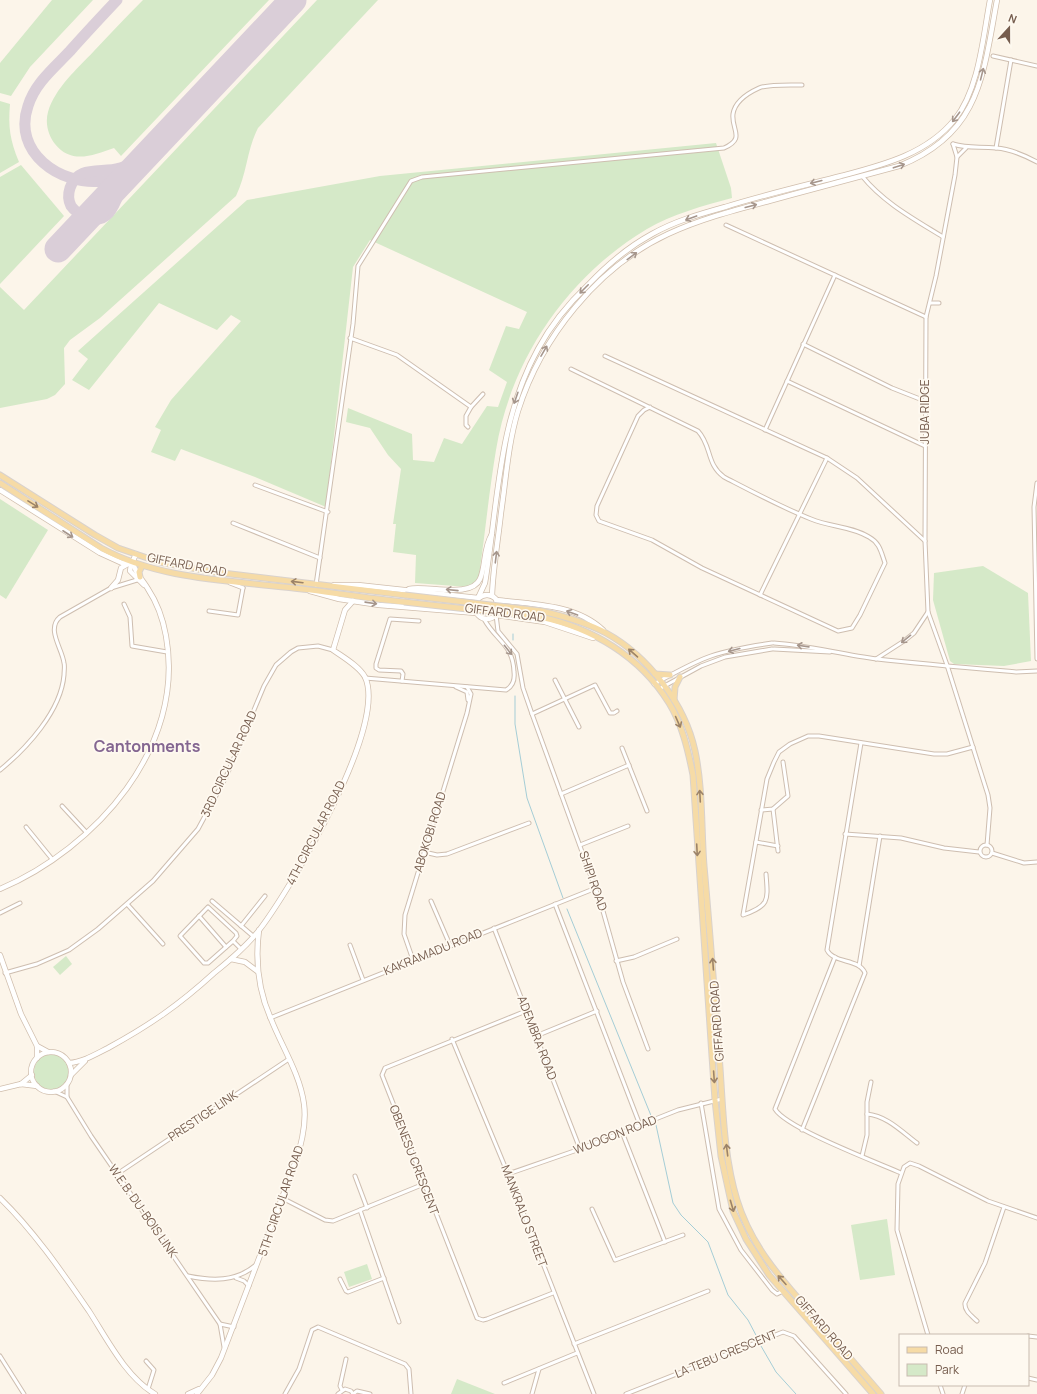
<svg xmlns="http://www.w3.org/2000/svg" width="1037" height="1394" viewBox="0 0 1037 1394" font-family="Manrope,sans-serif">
<rect width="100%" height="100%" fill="#fcf5ea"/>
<g fill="#d5e9c8">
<polygon points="52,0 93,0 30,67 11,96 0,93 0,63"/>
<path d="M 143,0 L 269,0 L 121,156 L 114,148 C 93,155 72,165 55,144 C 48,135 45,123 48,112 C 55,88 77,69 94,51 C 110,34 126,17 143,0 Z"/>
<path d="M 317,0 L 378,0 L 258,128 C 247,149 247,174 236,196 L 100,318 L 70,340 L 64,348 L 65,384 L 55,395 L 47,399 L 0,408 L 0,287 L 24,310 Z"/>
<path d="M 0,101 L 10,104 C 8,127 10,140 19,162 L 0,173 Z"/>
<path d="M 716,143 L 731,188 L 732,198 C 703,206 672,214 647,229 C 567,277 511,359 496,450 C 489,492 485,534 479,576 L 473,585 L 468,587 L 415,583 L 416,555 L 393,552 L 396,524 L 393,524 L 401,469 L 388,455 L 370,428 L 346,422 L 348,408 L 412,434 L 413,460 L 434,462 L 444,438 L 462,444 L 487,406 L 498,407 L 507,382 L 489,370 L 506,326 L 519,329 L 527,312 L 370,240 L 353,267 L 326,507 L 255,477 L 181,449 L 175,461 L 151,452 L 161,430 L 155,427 L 171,400 L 241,321 L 231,315 L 217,330 L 159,303 L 89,390 L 72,380 L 88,359 L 78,351 L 247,200 L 380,176 Z"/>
<polygon points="21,165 64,216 0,284 0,177"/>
<polygon points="0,499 48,530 6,599 0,595"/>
<polygon points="983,566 1028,593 1031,661 1004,666 954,664 950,661 933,600 934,573"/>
<polygon points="66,956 72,964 60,975 53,967"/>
<circle cx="52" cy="1072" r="18"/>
<polygon points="887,1219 895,1275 860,1280 851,1225"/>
<polygon points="367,1264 372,1279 349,1287 344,1272"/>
<polygon points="457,1379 495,1394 451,1394"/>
</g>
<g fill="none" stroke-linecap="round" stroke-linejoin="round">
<g stroke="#a5cdd6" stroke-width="1">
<polyline points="513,640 513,634"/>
<polyline points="515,696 515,724 527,798 563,898"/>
<polyline points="567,909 652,1118"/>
<polyline points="656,1125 673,1203 681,1215 708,1242 728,1295 748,1320 758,1339"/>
<polyline points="761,1346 776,1372 796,1394"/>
</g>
<g stroke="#daced8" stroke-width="11">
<path d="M 117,0 C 101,17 85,34 70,51 C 54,68 35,83 28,106 C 12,152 60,186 102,181 C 117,179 128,171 140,163"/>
<path d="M 129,174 C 126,180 121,186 119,193 C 114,207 107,224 88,218 C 81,215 75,212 71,206 C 68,200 68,194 70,188 C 78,164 102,174 120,168 C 135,164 146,154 157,143"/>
</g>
<polyline stroke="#daced8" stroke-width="27" points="58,249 293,0"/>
<defs>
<g id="street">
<polyline points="993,56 1037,66"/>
<path d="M 953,144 C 969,149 980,146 996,148 C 1011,149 1024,155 1037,162"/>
<polyline points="996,148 1011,60"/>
<polyline points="957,157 966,148"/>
<path d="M 862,176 C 884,203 914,219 943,237"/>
<polyline points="726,225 926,317"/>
<polyline points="930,303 939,303"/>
<polyline points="350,338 397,355 471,407 483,394"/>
<polyline points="803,344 892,388 925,401"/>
<polyline points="605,356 827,458 857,478 925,541"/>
<path d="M 571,369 L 698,431 C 712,446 706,464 724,477 C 753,492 781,507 811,519 C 830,527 851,526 869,537 C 880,543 881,552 885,563 L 860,615 L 852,628 L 838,631 L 702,568 L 652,540 L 599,521 L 596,515 L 597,506 L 638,416 L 644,410 L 650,407"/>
<polyline points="787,381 925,446"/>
<polyline points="468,427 466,425 466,416 471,407"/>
<polyline points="765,430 835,275"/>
<polyline points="1037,483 1034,507 1037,659"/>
<polyline points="255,485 328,512"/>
<polyline points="233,523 320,558"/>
<polyline points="230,583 243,588"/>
<path d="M 316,585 L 353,324 L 358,266 L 411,181 L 422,177 L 724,148 C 746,138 731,130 733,114 C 735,101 748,93 759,88 C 768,84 791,85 802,85"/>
<polyline points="760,595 827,458"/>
<polyline points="124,604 130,617 132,646 167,652"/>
<polyline points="209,611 238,615 243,588"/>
<polyline points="928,612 947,665 988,795 990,808 987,845"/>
<polyline points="496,615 498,631 517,654 523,688 532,714"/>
<path d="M 774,643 C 809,645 842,655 877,659 C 923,664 970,668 1016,672 L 1037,671"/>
<polyline points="774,649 830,652"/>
<polyline points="876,659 904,641 914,633 928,612 925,541 926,317 936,276 955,175 957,157 953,144"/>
<path d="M 365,678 L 506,690 C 513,686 515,680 514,672 C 513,644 496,641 484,619"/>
<polyline points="555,680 579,727"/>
<polyline points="402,681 403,674 401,671 379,670 376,668 376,664 390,619 419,621"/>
<path d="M 654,684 C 673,674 691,663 711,656 C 731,649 751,646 772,643"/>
<polyline points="456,687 467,692 468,700"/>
<polyline points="659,689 701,666 725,657 772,649"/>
<polyline points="617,711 614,713 610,713 595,685 532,714 601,904 623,982 648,1049"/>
<polyline points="622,748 647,811"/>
<path d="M 0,770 C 27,748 61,711 64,675 C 64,671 65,666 64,663 C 62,648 46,629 60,617 L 111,588 L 137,580"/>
<polyline points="561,794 629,765"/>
<polyline points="62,806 87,833"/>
<polyline points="773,809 778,851"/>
<polyline points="761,810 773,809 788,796 783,762"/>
<polyline points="26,827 52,859"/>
<polyline points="845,834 901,838 944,848 979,852"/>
<polyline points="756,842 778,846"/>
<circle cx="986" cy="851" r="6"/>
<polyline points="580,845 628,826"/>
<polyline points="424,852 437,855 447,854 529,823"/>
<polyline points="992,853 1024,863 1037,862"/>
<path d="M 766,874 C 768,900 770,906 743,915 L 767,779 L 774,762 L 779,752 L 790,744 L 808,736 L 819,736 L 934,754 L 947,754 L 973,747"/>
<polyline points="212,901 253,936"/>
<polyline points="431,901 450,945"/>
<polyline points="127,904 163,944"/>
<polyline points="555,904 640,1125"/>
<polyline points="0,913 20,903"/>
<polyline points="199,916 226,947"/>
<polyline points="241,926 265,896"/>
<polyline points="494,928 580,1149"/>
<polyline points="233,941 237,936 236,933 208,907 180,936 204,963 208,963 233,941 241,949"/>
<polyline points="350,945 363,980"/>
<path d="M 835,957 L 775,1109 C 786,1128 876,1162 901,1173"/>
<polyline points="413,960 404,934 405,915 467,713 471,694 467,687"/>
<polyline points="616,961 634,957 677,939"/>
<polyline points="859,966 880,836"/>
<polyline points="5,973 37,964 69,950 98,929 153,881 198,829 226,777 264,686 276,665 291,652 298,648 318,646 333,650"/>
<polyline points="526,1011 385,1068 382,1075 477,1318 483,1320 487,1319 553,1293"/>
<polyline points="270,1018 596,888"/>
<polyline points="536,1036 597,1011"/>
<polyline points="452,1039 508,1174 594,1394"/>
<polyline points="67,1085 67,1097 91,1136 220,1324 224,1347"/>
<polyline points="54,1091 67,1097"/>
<polyline points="701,1103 719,1209 741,1250 772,1290 777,1294 783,1291"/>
<path d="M 867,1114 C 887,1116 901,1131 917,1143"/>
<path d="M 802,1130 L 865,973 C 859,958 834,964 827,950 L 861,743"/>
<polyline points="622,1132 665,1242"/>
<polyline points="862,1156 867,1135 867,1102 871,1082"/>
<polyline points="117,1174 289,1059"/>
<polyline points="508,1174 580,1149 678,1110 722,1099"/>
<polyline points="355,1176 367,1208"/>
<polyline points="282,1198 325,1220 333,1221 424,1184"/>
<polyline points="592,1209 615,1260 683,1235"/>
<polyline points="360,1210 399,1322"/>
<path d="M 188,1276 C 212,1281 236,1282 256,1265"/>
<polyline points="236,1278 244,1281 249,1286"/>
<polyline points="340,1279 346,1291 348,1292 384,1278"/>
<path d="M 977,1321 C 972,1316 964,1311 965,1303 L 985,1263 L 1004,1207"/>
<polyline points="220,1324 234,1327"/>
<polyline points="928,1335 897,1230 898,1184 904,1167 910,1163 919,1166 988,1201 1037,1218"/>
<polyline points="1028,1336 1037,1337"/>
<polyline points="574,1344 708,1291"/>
<polyline points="0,1356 24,1394"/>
<polyline points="146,1361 154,1370 148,1389"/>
<polyline points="1028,1378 1037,1380"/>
<polyline points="504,1383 577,1353"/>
<polyline points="940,1385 943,1394"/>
<polyline points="342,1390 340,1386 346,1359"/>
<polyline points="285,1394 299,1369 312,1330 318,1327 405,1364 409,1369 411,1394"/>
<polyline points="338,1394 345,1389 351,1391 353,1394"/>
<polyline points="353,1394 357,1391 370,1394"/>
<polyline points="532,1394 539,1369"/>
<polyline points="626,1394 783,1332 794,1336 846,1394"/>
<polyline points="962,1394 965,1385"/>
</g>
<g id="secondary">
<polyline points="0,490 100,553 122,563 133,563"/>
<polyline points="136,554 131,565 130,571 144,585"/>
<path d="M 334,585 L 358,585 L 478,598 L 485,583 C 498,504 498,421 538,349 C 551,325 568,304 588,285 C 607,265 628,247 652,234 C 675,221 700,214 725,207 C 763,195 802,186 841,176 C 883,165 927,154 955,119 C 979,89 983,37 990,0"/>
<polyline points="111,588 118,580 121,568 128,564"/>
<path d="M 409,589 C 427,585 471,599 480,579 C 486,565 483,548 492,534"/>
<polyline points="310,591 339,599 379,605 476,613"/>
<circle cx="487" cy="607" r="12"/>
<path d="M 492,596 C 493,568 498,541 501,513 C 506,479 508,444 518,411 C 541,338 597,267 668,234 C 700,219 735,210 769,201 C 812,189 855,178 899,166 C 980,134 983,76 997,0"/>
<path d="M 496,600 C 531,604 576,604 603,630"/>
<polyline points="496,615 545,622 593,638"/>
<path d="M 0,889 C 96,848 186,747 166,636 C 163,619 158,604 148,589 C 143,580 135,573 133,563"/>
<polyline points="0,955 21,1014 37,1046 37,1058"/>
<polyline points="231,959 245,962 257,971"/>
<polyline points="37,1046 48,1052"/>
<circle cx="51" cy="1072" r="20"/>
<path d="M 69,1063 C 83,1062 96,1054 108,1048 C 150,1025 179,1005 214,973 C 230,960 247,946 260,929 C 291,888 388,726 365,677 C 359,666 343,657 333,650 L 345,610 L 353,601"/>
<polyline points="71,1075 85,1061"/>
<polyline points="21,1084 32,1075"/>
<polyline points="0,1089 21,1084 37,1086"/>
<path d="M 0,1198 C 34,1231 62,1272 89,1311 C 107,1339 126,1377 155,1394"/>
<polyline points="188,1394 199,1389"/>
<path d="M 197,1394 L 212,1375 L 221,1358 L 293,1169 C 300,1149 307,1126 304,1104 C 300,1074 282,1047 271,1019 C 258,990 255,961 259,930"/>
</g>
<g id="primary">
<polyline points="0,475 95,535 118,548 159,562 214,572 405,595"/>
<path d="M 0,483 L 101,548 C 156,578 222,580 284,587 C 324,591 364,598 404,602"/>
<polyline points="140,577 139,572 142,566"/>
<path d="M 541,611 C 563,616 586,622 606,633 C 648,656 685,704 695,751 C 703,789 701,828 704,866 C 710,933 715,1000 720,1068 C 723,1111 724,1158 737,1200 C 751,1246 781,1279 812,1314 C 835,1341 858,1367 881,1394"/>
<path d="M 540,617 C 592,628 640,656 669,703 C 682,724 688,750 693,775 L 715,1100 L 721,1156 L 733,1211 L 746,1239 L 769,1275 L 873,1394"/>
<polyline points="655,674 670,675"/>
<polyline points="674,700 675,687 680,677"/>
</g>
</defs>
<use href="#street" stroke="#cebeb0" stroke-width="5"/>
<use href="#secondary" stroke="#d0bead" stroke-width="6"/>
<use href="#primary" stroke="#d9d2cd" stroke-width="7"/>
<use href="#street" stroke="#fff" stroke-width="3"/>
<use href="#secondary" stroke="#fff" stroke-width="4.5"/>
<use href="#primary" stroke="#f6dba6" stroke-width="5"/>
<defs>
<g id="primary-bridge">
<polyline points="405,595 541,611"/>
<polyline points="404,602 540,617"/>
</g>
</defs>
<use href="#primary-bridge" stroke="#d9d2cd" stroke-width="7" stroke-linecap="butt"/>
<use href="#primary-bridge" stroke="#f6dba6" stroke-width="5"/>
</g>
<defs><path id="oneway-shaft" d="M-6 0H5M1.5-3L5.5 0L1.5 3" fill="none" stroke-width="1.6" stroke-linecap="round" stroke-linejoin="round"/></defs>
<g stroke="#a6968c">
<use href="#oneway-shaft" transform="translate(982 74) rotate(-76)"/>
<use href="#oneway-shaft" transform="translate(956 117) rotate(127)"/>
<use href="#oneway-shaft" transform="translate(899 166) rotate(-18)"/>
<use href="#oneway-shaft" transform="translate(816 182) rotate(166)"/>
<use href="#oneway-shaft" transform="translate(751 206) rotate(-15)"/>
<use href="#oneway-shaft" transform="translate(691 218) rotate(160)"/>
<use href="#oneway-shaft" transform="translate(632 256) rotate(-37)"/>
<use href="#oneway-shaft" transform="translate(584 289) rotate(135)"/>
<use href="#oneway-shaft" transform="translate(544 351) rotate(-60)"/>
<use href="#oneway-shaft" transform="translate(516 398) rotate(109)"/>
<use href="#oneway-shaft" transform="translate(68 534) rotate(33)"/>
<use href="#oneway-shaft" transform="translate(496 557) rotate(-83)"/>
<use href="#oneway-shaft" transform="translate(452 590) rotate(-174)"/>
<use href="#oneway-shaft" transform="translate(371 603) rotate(8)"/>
<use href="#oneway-shaft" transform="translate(572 613) rotate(-160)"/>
<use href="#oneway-shaft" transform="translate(906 639) rotate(141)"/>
<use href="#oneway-shaft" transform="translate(803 646) rotate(-172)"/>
<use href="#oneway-shaft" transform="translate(508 650) rotate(52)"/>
<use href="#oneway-shaft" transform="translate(734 650) rotate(166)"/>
</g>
<g stroke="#9c8368">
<use href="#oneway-shaft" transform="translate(33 504) rotate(32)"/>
<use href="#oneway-shaft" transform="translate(297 582) rotate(-173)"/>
<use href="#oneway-shaft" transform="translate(633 653) rotate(-139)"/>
<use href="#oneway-shaft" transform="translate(678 722) rotate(66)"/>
<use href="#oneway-shaft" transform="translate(700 796) rotate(-93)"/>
<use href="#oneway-shaft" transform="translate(697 850) rotate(87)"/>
<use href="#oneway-shaft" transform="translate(713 964) rotate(-94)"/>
<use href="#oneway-shaft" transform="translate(714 1077) rotate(86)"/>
<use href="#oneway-shaft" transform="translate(727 1150) rotate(-97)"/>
<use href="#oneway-shaft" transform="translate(732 1206) rotate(74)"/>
<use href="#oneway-shaft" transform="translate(782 1280) rotate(-132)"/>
</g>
<g text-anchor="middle" stroke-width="3.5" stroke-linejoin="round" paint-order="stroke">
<g font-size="12" fill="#765d4e" stroke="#fef9f0">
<text transform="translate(925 412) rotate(-90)" y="4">JUBA RIDGE</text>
<text transform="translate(187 565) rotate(11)" y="4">GIFFARD ROAD</text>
<text transform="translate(505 613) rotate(7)" y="4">GIFFARD ROAD</text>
<text transform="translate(229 764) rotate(-65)" y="4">3RD CIRCULAR ROAD</text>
<text transform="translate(430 832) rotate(-73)" y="4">ABOKOBI ROAD</text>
<text transform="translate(316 833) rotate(-63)" y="4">4TH CIRCULAR ROAD</text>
<text transform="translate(593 881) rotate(71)" y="4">SHIPI ROAD</text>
<text transform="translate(433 952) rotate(-22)" y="4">KAKRAMADU ROAD</text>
<text transform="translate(717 1021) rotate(-94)" y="4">GIFFARD ROAD</text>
<text transform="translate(537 1038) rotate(69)" y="4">ADEMBRA ROAD</text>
<text transform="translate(203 1116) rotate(-34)" y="4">PRESTIGE LINK</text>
<text transform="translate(615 1135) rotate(-21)" y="4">WUOGON ROAD</text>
<text transform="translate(414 1160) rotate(69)" y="4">OBENESU CRESCENT</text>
<text transform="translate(281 1201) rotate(-71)" y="4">5TH CIRCULAR ROAD</text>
<text transform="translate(143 1211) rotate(55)" y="4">W.E.B. DU-BOIS LINK</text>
<text transform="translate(524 1216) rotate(69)" y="4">MANKRALO STREET</text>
<text transform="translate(824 1328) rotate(49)" y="4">GIFFARD ROAD</text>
<text transform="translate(726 1354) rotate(-22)" y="4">LA TEBU CRESCENT</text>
</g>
<g font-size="16" font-weight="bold" fill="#846691" stroke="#fef9f0">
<text x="147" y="752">Cantonments</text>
</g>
</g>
<rect x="899" y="1334" width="130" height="52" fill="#fef9f0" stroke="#c8bbaf"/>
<rect x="907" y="1347" width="20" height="6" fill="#f6dba6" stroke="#c8bbaf"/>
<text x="935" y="1354" font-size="12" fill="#765d4e">Road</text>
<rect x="907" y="1364" width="20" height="12" fill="#d5e9c8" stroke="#c8bbaf"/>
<text x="935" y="1374" font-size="12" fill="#765d4e">Park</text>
<g transform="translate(1009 28) rotate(21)" stroke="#fef9f0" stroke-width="3" paint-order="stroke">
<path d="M0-3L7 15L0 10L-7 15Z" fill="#765d4e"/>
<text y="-6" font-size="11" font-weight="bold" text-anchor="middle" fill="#765d4e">N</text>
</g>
</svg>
